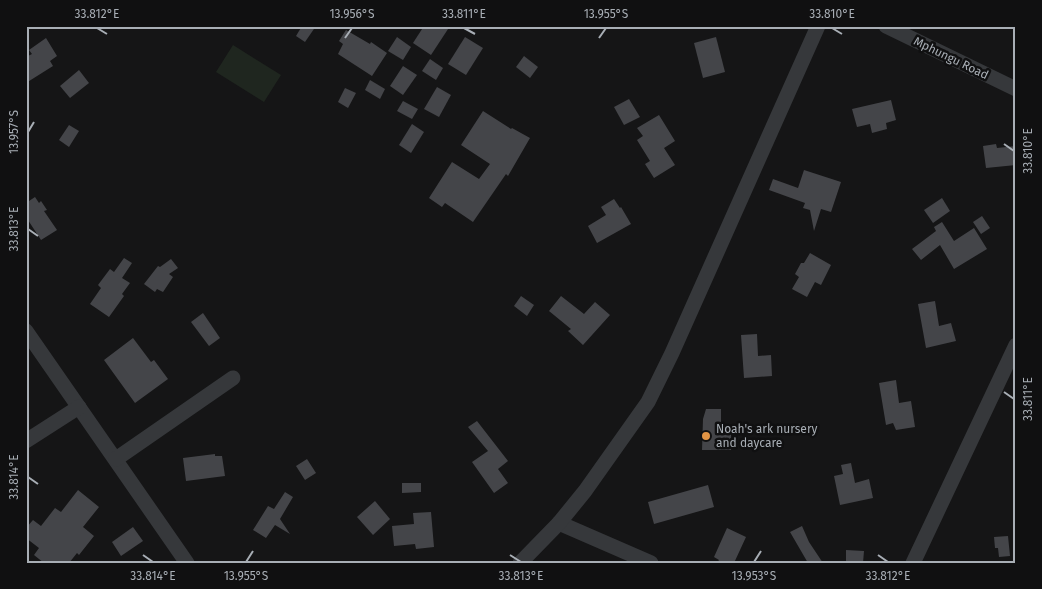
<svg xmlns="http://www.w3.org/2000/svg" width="1042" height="589" viewBox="0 0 1042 589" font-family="'Fira Sans',sans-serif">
<rect width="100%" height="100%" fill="#151516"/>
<polygon fill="#1f261f" points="233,45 281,75 264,102 216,72"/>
<g fill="#444549">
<polygon points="302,26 316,26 305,42 296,36"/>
<polygon points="424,26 450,26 431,55 413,43"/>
<polygon points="346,30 370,44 371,42 387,53 372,76 338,54 343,44 339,41"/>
<polygon points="397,37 411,47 403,60 388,51"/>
<polygon points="465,37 483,48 466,75 448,64"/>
<polygon points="716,37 725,72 703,78 694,43"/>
<polygon points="46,38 57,56 50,61 53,66 26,83 26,57 32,54 29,50"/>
<polygon points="524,56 538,67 530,78 516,67"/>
<polygon points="430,59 443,68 436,80 422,71"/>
<polygon points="403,66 417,75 403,95 390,86"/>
<polygon points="79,70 89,83 70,98 60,86"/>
<polygon points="370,80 385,89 380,99 365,90"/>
<polygon points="437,87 451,95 439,117 424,109"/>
<polygon points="345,88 356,93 348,108 338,102"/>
<polygon points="629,99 640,117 624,125 614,107"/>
<polygon points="891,100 896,120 886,123 887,129 872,133 870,124 857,127 852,109"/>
<polygon points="403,101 418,109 412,119 397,111"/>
<polygon points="483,111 511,129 512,128 530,138 508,176 506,174 473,222 445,203 442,207 429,198 452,162 479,179 490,164 461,145"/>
<polygon points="659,115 675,141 664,148 675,165 654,178 645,164 650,161 637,140 643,136 637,128"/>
<polygon points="412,124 424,132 411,153 399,145"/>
<polygon points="69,125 79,131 69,147 59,140"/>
<polygon points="996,144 997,148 1016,146 1016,165 986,168 983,146"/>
<polygon points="804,170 841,182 831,212 821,209 814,231 810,210 803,208 805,203 769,190 773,179 798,188"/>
<polygon points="35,197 39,203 41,201 47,210 44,211 57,230 41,240 26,217 26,203"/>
<polygon points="942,198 950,211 933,223 924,210"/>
<polygon points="614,199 620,208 621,207 631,224 597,243 588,226 606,215 601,207"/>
<polygon points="982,216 990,228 981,234 973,222"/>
<polygon points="942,222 954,241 974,228 987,249 954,269 940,245 921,260 912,249 936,231 934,227"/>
<polygon points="810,253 831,265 821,285 815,282 807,297 792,289 799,277 795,274 801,263 804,263"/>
<polygon points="124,258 132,263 122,278 130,283 122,294 124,296 109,317 90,304 101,288 98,285 110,269 114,272"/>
<polygon points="171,259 178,268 169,274 173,277 163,292 157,289 155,292 144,284 158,266 160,267"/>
<polygon points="521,296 534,305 527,316 514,306"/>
<polygon points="561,296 584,314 595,302 610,315 583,345 568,331 571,329 549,311"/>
<polygon points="935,301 939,326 951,323 956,341 926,348 918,304"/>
<polygon points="203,313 220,338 209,346 191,322"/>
<polygon points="757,334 758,356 771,355 772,376 744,378 741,335"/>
<polygon points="133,338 151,362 154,360 168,379 135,403 104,360"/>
<polygon points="896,380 899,403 911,401 915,427 896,430 893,423 886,425 879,383"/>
<polygon points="706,409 721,409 721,430 731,430 731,450 702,450 703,419"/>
<polygon points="477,421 508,461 498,469 508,483 494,493 472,462 488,451 468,427"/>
<polygon points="215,454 215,456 222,456 225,476 186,481 183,458"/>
<polygon points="307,459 316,473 305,480 296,466"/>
<polygon points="851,463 855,483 869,479 873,498 840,505 834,476 843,474 841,465"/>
<polygon points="402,483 421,483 421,492 402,493"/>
<polygon points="708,485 714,507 654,524 648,502"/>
<polygon points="78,490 99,507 83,527 94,536 79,555 77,553 69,563 44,563 34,555 39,548 26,538 26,528 33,520 41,526 55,508 61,512"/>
<polygon points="285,492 293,497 280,519 290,534 275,525 266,538 253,530 268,506 274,509"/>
<polygon points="375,501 390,519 373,535 357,517"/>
<polygon points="431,512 434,547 416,549 415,544 394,546 392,526 414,524 413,513"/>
<polygon points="802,526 809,542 823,563 808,563 790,532"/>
<polygon points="133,527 143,541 121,556 112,542"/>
<polygon points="727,528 746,537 734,563 717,563 719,560 714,557"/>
<polygon points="1008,536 1010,556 999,557 998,548 995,548 994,537"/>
<polygon points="846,550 864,551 863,563 846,563"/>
</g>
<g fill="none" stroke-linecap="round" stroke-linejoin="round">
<g stroke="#36383b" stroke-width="15">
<polyline points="886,26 1016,89"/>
<polyline points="26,331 187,563"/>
<polyline points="26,441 79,407"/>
<polyline points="116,459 233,378"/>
<polyline points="559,523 651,563"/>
<polyline points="520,563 559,523 585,491 648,402 672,353 818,26"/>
<polyline points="913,563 1016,345"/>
</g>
</g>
<path fill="none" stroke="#a8aeb5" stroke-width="2" d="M 97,28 L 107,34M 464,28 L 475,34M 832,28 L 842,34M 345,38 L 352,28M 599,38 L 606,28M 28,132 L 34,122M 1004,144 L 1014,151M 28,229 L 38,236M 1004,392 L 1014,399M 28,477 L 38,484M 143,555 L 153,562M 510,555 L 521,562M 878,555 L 888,562M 246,562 L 253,551M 754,562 L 761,551"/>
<circle fill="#e09344" stroke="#101011" stroke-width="2" cx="706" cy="436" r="5"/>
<g text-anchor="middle" stroke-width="5" stroke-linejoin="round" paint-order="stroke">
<g font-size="12" fill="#a8aeb5" stroke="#101011">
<text transform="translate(951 58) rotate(26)" y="4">Mphungu Road</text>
</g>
<g font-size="12" fill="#a8aeb5" stroke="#101011" text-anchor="start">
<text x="716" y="433">Noah's ark nursery<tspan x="716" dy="14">and daycare</tspan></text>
</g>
</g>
<rect width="1042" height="589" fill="none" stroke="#101011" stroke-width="55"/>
<rect x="28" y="28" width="986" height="534" fill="none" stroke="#a8aeb5" stroke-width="2"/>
<g font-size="12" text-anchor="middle" fill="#a8aeb5">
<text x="97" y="18">33.812°E</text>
<text x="352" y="18">13.956°S</text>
<text x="464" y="18">33.811°E</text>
<text x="606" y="18">13.955°S</text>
<text x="832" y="18">33.810°E</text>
<text transform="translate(14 132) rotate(-90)" y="4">13.957°S</text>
<text transform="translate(1028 151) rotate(-90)" y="4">33.810°E</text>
<text transform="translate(14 229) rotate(-90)" y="4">33.813°E</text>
<text transform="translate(1028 399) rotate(-90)" y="4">33.811°E</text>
<text transform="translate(14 477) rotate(-90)" y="4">33.814°E</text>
<text x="153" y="580">33.814°E</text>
<text x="246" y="580">13.955°S</text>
<text x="521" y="580">33.813°E</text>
<text x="754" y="580">13.953°S</text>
<text x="888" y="580">33.812°E</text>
</g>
</svg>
